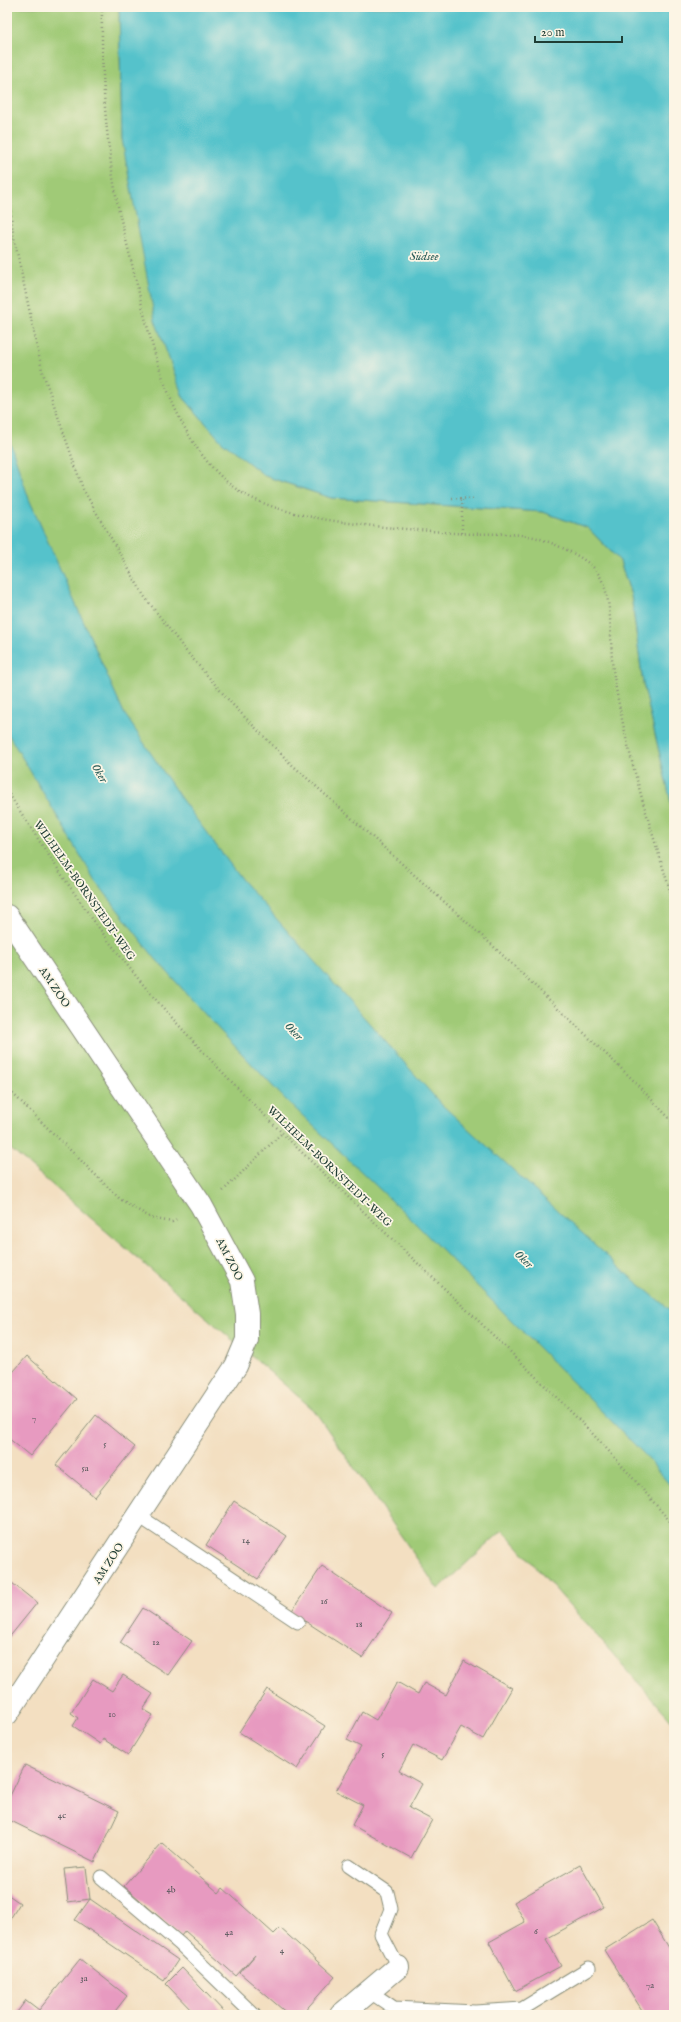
<svg xmlns="http://www.w3.org/2000/svg" width="681" height="2022" viewBox="0 0 681 2022" font-family="'IM FELL English',serif">
<rect width="100%" height="100%" fill="#fcf5e5"/>
<filter id="ink" filterUnits="userSpaceOnUse"><feTurbulence type="fractalNoise" baseFrequency=".025" numOctaves="2"/><feDisplacementMap in="SourceGraphic" scale="8" xChannelSelector="R" yChannelSelector="G"/><feConvolveMatrix kernelMatrix="1 2 1 2 8 2 1 2 1" color-interpolation-filters="sRGB"/></filter>
<filter id="wash" filterUnits="userSpaceOnUse"><feTurbulence type="fractalNoise" baseFrequency=".012" numOctaves="4" result="noise"/><feDisplacementMap in="SourceGraphic" scale="16" xChannelSelector="R" yChannelSelector="G"/><feGaussianBlur stdDeviation="0.9" result="paint"/><feColorMatrix in="noise" values="0 0 0 0 0 0 0 0 0 0 0 0 0 0 0 0 0 1.4 0 .05"/><feComposite in="paint" operator="in"/></filter>
<g filter="url(#wash)">
<rect width="100%" height="100%" fill="#f3dfc1"/>
<polygon fill="#a0ca77" stroke="#608456" points="7,7 119,7 122,139 183,397 221,440 265,476 331,498 543,512 588,528 620,561 631,595 643,683 674,815 674,1723 503,1530 438,1589 314,1410 7,1146"/>
<g fill="#54c2cb" stroke="#3a8080">
<polygon points="119,7 674,7 674,815 643,683 631,595 620,561 588,528 543,512 331,498 265,476 221,441 183,397 155,320 122,139"/>
<polygon points="7,433 29,499 124,713 182,800 242,880 441,1104 629,1276 674,1313 674,1490 644,1454 410,1218 283,1097 210,1020 154,957 95,880 7,732"/>
</g>
<g id="blocks">
<g fill="#e79ac0">
<polygon points="27,1356 77,1399 30,1456 7,1437 7,1379"/>
<polygon points="96,1415 135,1447 95,1497 56,1465"/>
<polygon points="234,1501 287,1536 258,1579 206,1545"/>
<polygon points="322,1566 392,1613 362,1658 291,1612"/>
<polygon points="7,1579 37,1603 7,1640"/>
<polygon points="143,1608 192,1641 168,1675 120,1643"/>
<polygon points="464,1661 512,1688 483,1739 461,1727 442,1760 413,1745 399,1771 422,1784 409,1808 432,1820 411,1858 352,1825 363,1805 336,1791 361,1747 347,1740 362,1712 376,1720 397,1682 418,1694 424,1683 446,1695"/>
<polygon points="123,1675 153,1694 143,1709 153,1715 128,1755 103,1739 100,1744 73,1726 78,1718 71,1713 93,1679 112,1691"/>
<polygon points="267,1689 325,1726 297,1769 239,1732"/>
<polygon points="25,1765 119,1811 95,1862 7,1819 7,1802"/>
<polygon points="162,1843 219,1893 223,1888 274,1934 280,1928 335,1977 301,2015 289,2015 240,1973 255,1955 236,1976 185,1931 181,1936 124,1886"/>
<polygon points="580,1865 604,1907 546,1939 561,1966 515,1991 489,1942 525,1922 514,1902"/>
<polygon points="86,1867 90,1899 68,1902 64,1869"/>
<polygon points="7,1894 20,1903 7,1924"/>
<polygon points="90,1899 178,1960 164,1981 75,1920"/>
<polygon points="652,1920 674,1956 674,2015 645,2015 604,1950"/>
<polygon points="80,1959 127,1996 112,2015 15,2015 26,2000 39,2010"/>
<polygon points="182,1968 227,2015 196,2015 166,1984"/>
</g>
</g>
</g>
<g filter="url(#ink)">
<use href="#blocks" fill-opacity="0" stroke="#898e7a" stroke-width="1"/>
<g fill="none" stroke-linecap="round" stroke-linejoin="round">
<defs>
<g id="service">
<polyline points="139,1516 298,1622"/>
<polyline points="349,1866 387,1892 391,1909 381,1934 398,1967"/>
<polyline points="101,1877 180,1944 254,2015"/>
<polyline points="369,1991 394,2008 475,2012 522,2009 589,1968"/>
</g>
<g id="minor">
<polyline points="7,916 201,1205 242,1281 247,1314 247,1340 236,1366 7,1714"/>
<polyline points="341,2015 398,1967"/>
</g>
</defs>
<use href="#service" stroke="#898e7a" stroke-width="15"/>
<use href="#minor" stroke="#898e7a" stroke-width="24"/>
<g stroke="#898e7a" stroke-width="2.5" stroke-dasharray="1 3" stroke-linecap="butt">
<path d="M 102,7 C 101,77 106,148 120,216 C 126,240 132,264 138,289 C 154,356 175,441 232,486 C 281,524 392,527 454,533 C 479,535 504,532 528,536 C 542,538 556,545 569,551 C 578,556 587,561 594,568 C 615,591 609,640 613,670 C 625,750 650,826 674,903"/>
<polyline points="7,175 13,233 42,370 83,489 144,596 186,651 232,704 289,762 491,944 630,1077 674,1123"/>
<polyline points="452,498 476,499"/>
<polyline points="462,533 462,499"/>
<path d="M 7,791 C 54,864 101,937 158,1002 C 289,1151 442,1280 581,1422 C 614,1455 644,1491 674,1526"/>
<polyline points="7,1088 120,1199 151,1218 172,1222 178,1218"/>
<polyline points="223,1191 283,1132"/>
</g>
<use href="#service" stroke="#fff" stroke-width="13"/>
<use href="#minor" stroke="#fff" stroke-width="22"/>
</g>
</g>
<g text-anchor="middle" stroke-width="3.5" stroke-linejoin="round" paint-order="stroke">
<g font-size="9" fill="#515457">
<text x="34" y="1421">7</text>
<text x="105" y="1447">5</text>
<text x="85" y="1471">5a</text>
<text x="246" y="1543">14</text>
<text x="324" y="1604">16</text>
<text x="359" y="1627">18</text>
<text x="156" y="1645">12</text>
<text x="112" y="1717">10</text>
<text x="383" y="1757">5</text>
<text x="62" y="1818">4c</text>
<text x="171" y="1892">4b</text>
<text x="536" y="1934">6</text>
<text x="229" y="1935">4a</text>
<text x="282" y="1953">4</text>
<text x="84" y="1981">3a</text>
<text x="650" y="1988">7a</text>
</g>
<g font-size="11" fill="#1f3d34" stroke="#fcf5e5">
<text transform="translate(85 890) rotate(55)" y="4">WILHELM-BORNSTEDT-WEG</text>
<text transform="translate(55 987) rotate(56)" y="4">AM ZOO</text>
<text transform="translate(330 1166) rotate(44)" y="4">WILHELM-BORNSTEDT-WEG</text>
<text transform="translate(230 1259) rotate(63)" y="4">AM ZOO</text>
<text transform="translate(108 1563) rotate(-57)" y="4">AM ZOO</text>
</g>
<g font-size="12" font-style="italic" fill="#2c5e5a" stroke="#fcf5e5">
<text x="424" y="260">Südsee</text>
<text transform="translate(100 773) rotate(59)" y="4">Oker</text>
<text transform="translate(294 1031) rotate(46)" y="4">Oker</text>
<text transform="translate(524 1259) rotate(43)" y="4">Oker</text>
</g>
</g>
<rect width="681" height="2022" fill="none" stroke="#fcf5e5" stroke-width="24"/>
<path d="M535 36v6h87v-6" fill="none" stroke="#1f3d34" stroke-width="2"/>
<text x="541" y="36" font-size="12" fill="#1f3d34" stroke="#fcf5e5" stroke-width="3" paint-order="stroke">20 m</text>
</svg>
